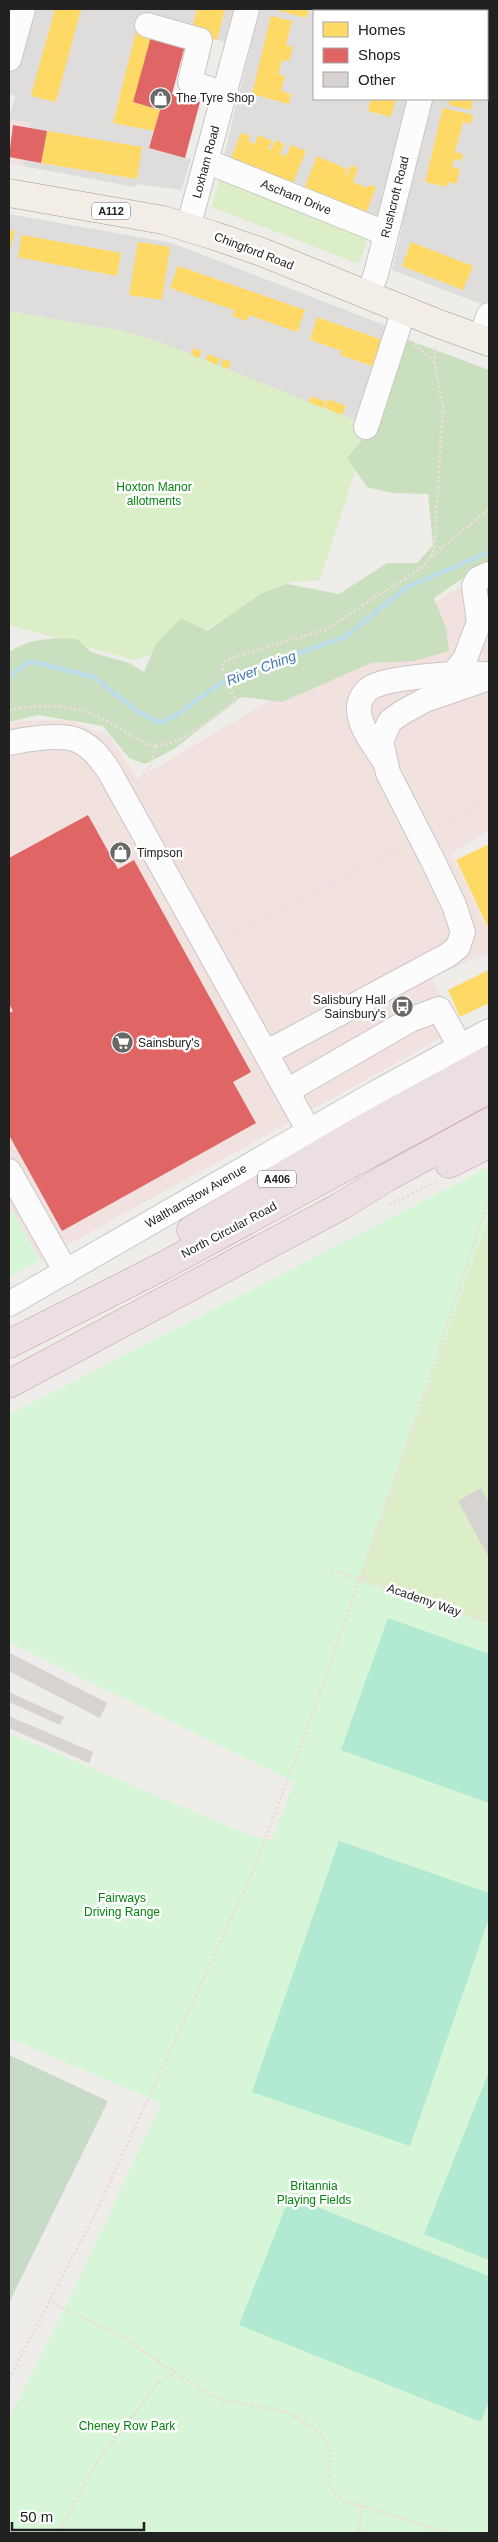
<svg xmlns="http://www.w3.org/2000/svg" width="498" height="2542" viewBox="0 0 498 2542" font-family="Helvetica,sans-serif">
<rect width="100%" height="100%" fill="#efedea"/>
<g fill="#dedddb" fill-rule="evenodd">
<path d="M 9,9 L 489,9 L 489,307 L 392,270 L 402,228 L 223,160 L 250,48 L 140,21 L 113,122 L 154,131 L 149,148 L 191,159 L 181,190 L 137,184 L 135,187 L 23,166 L 31,123 L 9,120 L 15,96 L 9,94 ZM 314,11 L 487,11 L 487,99 L 314,99 Z"/>
<polygon points="9,214 172,243 392,328 364,424 157,341 122,331 9,311"/>
</g>
<g fill="#f1e1df">
<polygon points="9,120 31,122 23,166 9,164"/>
<polygon points="489,570 489,831 451,853 489,933 489,952 431,978 459,1028 40,1260 9,1205 9,724 22,721 69,720 110,737 138,779"/>
</g>
<g fill="#dceec7">
<polygon points="222,173 370,231 359,264 211,207"/>
<polygon points="9,311 122,331 157,341 364,424 367,434 320,580 292,582 172,648 134,660 9,625"/>
<polygon points="489,1216 489,1623 360,1579"/>
</g>
<path fill="#cadfbd" d="M 408,340 L 489,370 L 489,563 L 475,570 L 434,598 L 446,628 L 449,651 L 414,661 L 371,663 L 282,702 L 241,697 L 174,749 L 145,764 L 129,758 L 103,726 L 38,715 L 9,722 L 9,652 C 31,638 52,638 77,639 L 91,652 L 129,663 L 144,672 L 156,644 L 181,618 L 207,631 L 262,593 L 287,584 L 339,594 L 387,563 L 417,563 L 433,545 L 428,494 L 392,493 L 367,487 L 347,458 L 367,434 L 396,345 Z"/>
<polygon fill="#c7dbc8" points="9,2055 108,2101 9,2303"/>
<g fill="#d6f6d7">
<polygon points="489,1167 489,1216 360,1579 489,1623 489,2533 9,2533 9,2419 73,2292 161,2103 9,2038 9,1733 249,1835 272,1840 294,1782 9,1642 9,1415"/>
<polygon points="9,1205 40,1260 9,1277"/>
</g>
<g fill="#b2e9d2">
<polygon points="388,1618 489,1654 489,1803 341,1750"/>
<polygon points="339,1841 489,1893 489,1918 410,2146 252,2092"/>
<polygon points="489,2071 489,2260 424,2234"/>
<polygon points="290,2196 489,2276 489,2400 481,2422 239,2325"/>
</g>
<g fill="#ffd966">
<polygon points="55,9 81,9 56,102 31,96"/>
<polygon points="197,9 225,9 217,40 191,33"/>
<polygon points="273,9 309,9 306,18"/>
<polygon points="390,9 415,9 414,11 389,11"/>
<polygon points="469,9 489,9 487,26 487,11 468,11"/>
<polygon points="271,16 292,21 286,45 293,47 289,61 282,60 278,74 285,76 281,91 291,94 289,104 252,94"/>
<polygon points="137,28 153,32 133,102 160,110 154,131 113,123"/>
<polygon points="371,99 396,99 391,117 368,111"/>
<polygon points="450,99 473,99 471,110 449,105"/>
<polygon points="443,108 473,115 471,124 463,122 455,152 463,154 461,161 454,159 452,167 460,169 456,184 448,182 446,187 425,182"/>
<polygon points="47,131 142,147 137,179 41,163"/>
<polygon points="241,133 250,136 248,141 255,144 258,135 272,141 268,149 271,150 275,140 284,144 280,154 286,156 291,145 306,151 292,185 230,161"/>
<polygon points="317,156 347,169 345,174 347,175 351,165 358,168 353,182 368,188 369,185 376,187 366,213 304,189"/>
<polygon points="9,230 15,231 9,253"/>
<polygon points="22,235 121,253 117,276 18,257"/>
<polygon points="138,242 170,247 162,300 129,295"/>
<polygon points="411,242 473,266 463,290 402,266"/>
<polygon points="178,266 305,310 297,332 249,315 247,321 232,316 234,310 170,288"/>
<polygon points="317,317 388,342 382,362 374,359 372,366 340,355 342,351 310,340"/>
<polygon points="194,348 202,351 199,358 191,355"/>
<polygon points="208,354 220,359 217,365 206,360"/>
<polygon points="223,359 231,362 228,369 221,366"/>
<polygon points="311,396 326,402 323,408 309,402"/>
<polygon points="328,399 346,406 342,415 325,408"/>
<polygon points="489,844 489,930 456,860"/>
<polygon points="489,970 489,1003 460,1017 448,990"/>
</g>
<g fill="#e06666">
<polygon points="152,33 186,42 172,94 200,102 185,158 149,148 160,110 133,102"/>
<polygon points="13,125 47,131 41,163 9,157"/>
<polygon points="88,815 118,869 134,860 251,1072 233,1082 256,1123 62,1231 9,1135 9,1013 13,1011 9,1004 9,858"/>
<polygon points="122,841 131,858 121,864 111,847"/>
</g>
<g fill="none" stroke-linecap="round" stroke-linejoin="round">
<polyline stroke="#bbdce4" stroke-width="5" points="9,677 30,661 94,677 137,711 160,723 178,714 228,678 345,637 407,587 489,552"/>
</g>
<g fill="#d6d3d1">
<polygon points="481,1488 489,1503 489,1558 458,1501"/>
<polygon points="10,1653 107,1703 100,1718 9,1671"/>
<polygon points="9,1692 64,1717 60,1725 9,1702"/>
<polygon points="9,1716 93,1752 89,1763 9,1728"/>
</g>
<g fill="none" stroke-linecap="round" stroke-linejoin="round">
<defs>
<g id="minor">
<polyline points="443,11 444,9"/>
<polyline points="147,25 200,40 190,82 224,94"/>
<polyline points="9,59 23,9"/>
<polyline points="206,161 385,233"/>
<polyline points="188,228 247,9"/>
<polyline points="368,295 376,274 420,99"/>
<polyline points="480,339 489,315"/>
<polyline points="366,427 404,310"/>
<polyline points="479,622 474,586 478,579 489,574"/>
<polyline points="454,673 465,659 479,622 489,618"/>
<path d="M 9,743 C 26,739 62,733 79,741 C 92,747 101,759 109,771 L 309,1131"/>
<path d="M 383,759 C 374,745 360,728 359,711 C 358,701 364,690 374,686 C 397,676 458,673 484,674"/>
<polyline points="264,1048 275,1048 448,955 458,947 463,932 454,905 432,859 388,773 381,741 390,721 403,712 425,700 489,678"/>
<polyline points="287,1091 410,1020 439,1009 460,1046"/>
<polyline points="9,1171 66,1272"/>
<polyline points="9,1304 379,1091 489,1031"/>
</g>
<polyline id="major" points="9,193 163,220 212,235 259,251 439,324 489,342"/>
<g id="highway">
<polyline points="449,1164 489,1144"/>
<polyline points="191,1230 361,1130 489,1060"/>
<polyline points="9,1344 161,1267 489,1089"/>
<polyline points="9,1384 341,1206 386,1178 489,1122"/>
</g>
</defs>
<use href="#minor" stroke="#c8c7c6" stroke-width="26"/>
<use href="#major" stroke="#a69b85" stroke-width="29"/>
<use href="#highway" stroke="#c79eab" stroke-width="29"/>
<g stroke="#ecdcda" stroke-width="3" stroke-dasharray="2.5 2.5" stroke-linecap="butt">
<polyline points="414,344 434,361"/>
<polyline points="432,556 489,509"/>
<path d="M 9,710 C 31,706 57,704 79,710 C 104,716 126,734 149,745 C 178,749 210,719 233,703 L 235,699 L 223,672 L 223,662 L 234,657 L 327,629 L 424,566 L 430,558 L 434,549 L 443,407 L 434,361 L 436,345"/>
<polyline points="137,783 149,768 156,746"/>
<polyline points="438,827 489,797"/>
<polyline points="225,938 404,846"/>
<polyline points="389,1205 437,1181"/>
<polyline points="331,1570 489,1622"/>
<path d="M 48,2301 L 125,2338 L 160,2363 L 208,2394 L 227,2401 L 286,2412 C 298,2419 317,2428 325,2440 C 339,2462 317,2483 343,2500 L 448,2533"/>
<polyline points="9,2379 99,2206 253,1871 311,1718 423,1399 489,1197"/>
<polyline points="358,2528 366,2533"/>
<polyline points="59,2533 97,2462 159,2382 175,2374"/>
<polyline points="357,2533 362,2506"/>
</g>
<use href="#minor" stroke="#fdfcfc" stroke-width="24"/>
<use href="#major" stroke="#f2ede6" stroke-width="28"/>
<use href="#highway" stroke="#ecdfe2" stroke-width="28"/>
</g>
<defs>
<symbol id="shop-disc" viewBox="-11 -11 22 22"><circle r="9.5" fill="#696867" stroke="#fff"/><path d="M-5-2.5h2.3a2.7 3.5 0 0 1 5.4 0H5L5.5 6h-11ZM-1.5-2.5h3a1.5 2.3 0 0 0-3 0Z" fill="#fff"/></symbol>
<symbol id="bus-disc" viewBox="-11 -11 22 22"><circle r="9.5" fill="#696867" stroke="#fff"/><path d="M-5-6H5V4H4V6H2V4H-2V6H-4V4H-5ZM-3.5-4V0h7V-4ZM-3.5 1.2v1.5H-2V1.2ZM2 1.2v1.5H3.5V1.2Z" fill="#fff"/></symbol>
<symbol id="supermarket-disc" viewBox="-11 -11 22 22"><circle r="9.5" fill="#696867" stroke="#fff"/><path d="M-6-5.5h2.5l.6 2H6L4.5 2H-2.5L-4.4-4H-6ZM-1.5 3.2a1.3 1.3 0 1 0 .1 0ZM3 3.2a1.3 1.3 0 1 0 .1 0Z" fill="#fff"/></symbol>
</defs>
<g fill-rule="evenodd">
<use href="#shop-disc" x="148" y="86" width="25" height="25"/>
<use href="#shop-disc" x="108" y="840" width="25" height="25"/>
<use href="#bus-disc" x="390" y="994" width="25" height="25"/>
<use href="#supermarket-disc" x="110" y="1030" width="25" height="25"/>
</g>
<g text-anchor="middle" stroke-width="5" stroke-linejoin="round" paint-order="stroke">
<g fill="#fff" stroke="#646464" stroke-width="1">
<rect x="92" y="202.5" width="38" height="17" rx="4"/>
<rect x="258" y="1170.5" width="38" height="17" rx="4"/>
</g>
<g font-size="11" font-weight="bold" fill="#212121">
<text x="111" y="215">A112</text>
<text x="277" y="1183">A406</text>
</g>
<g font-size="12" fill="#212121" stroke="#fff" text-anchor="start">
<text x="176" y="102">The Tyre Shop</text>
<text x="137" y="857">Timpson</text>
<text x="386" y="1004" text-anchor="end">Salisbury Hall<tspan x="386" dy="14">Sainsbury's</tspan></text>
<text x="138" y="1047">Sainsbury's</text>
</g>
<g font-size="12" fill="#212121" stroke="#fff">
<text transform="translate(206 162) rotate(-75)" y="4">Loxham Road</text>
<text transform="translate(296 197) rotate(22)" y="4">Ascham Drive</text>
<text transform="translate(395 197) rotate(-76)" y="4">Rushcroft Road</text>
<text transform="translate(254 251) rotate(21)" y="4">Chingford Road</text>
<text transform="translate(196 1196) rotate(-30)" y="4">Walthamstow Avenue</text>
<text transform="translate(229 1230) rotate(-28)" y="4">North Circular Road</text>
<text transform="translate(424 1600) rotate(19)" y="4">Academy Way</text>
</g>
<g font-size="12" fill="#04850d" stroke="#fff">
<text x="154" y="491">Hoxton Manor<tspan x="154" dy="14">allotments</tspan></text>
<text x="122" y="1902">Fairways<tspan x="122" dy="14">Driving Range</tspan></text>
<text x="314" y="2190">Britannia<tspan x="314" dy="14">Playing Fields</tspan></text>
<text x="127" y="2430">Cheney Row Park</text>
</g>
<g font-size="14" font-style="italic" fill="#417ab2" stroke="#fff">
<text transform="translate(261 668) rotate(-21)" y="5">River Ching</text>
</g>
</g>
<rect width="498" height="2542" fill="none" stroke="#212121" stroke-width="20"/>
<rect x="313" y="10" width="175" height="90" fill="#ffffff" stroke="#a6a6a6"/>
<rect x="323" y="22" width="25" height="15" fill="#ffd966" stroke="#a6a6a6"/>
<text x="358" y="35" font-size="15" fill="#212121">Homes</text>
<rect x="323" y="48" width="25" height="15" fill="#e06666" stroke="#a6a6a6"/>
<text x="358" y="60" font-size="15" fill="#212121">Shops</text>
<rect x="323" y="72" width="25" height="15" fill="#d6d3d1" stroke="#a6a6a6"/>
<text x="358" y="85" font-size="15" fill="#212121">Other</text>
<path d="M12 2522v8h132v-8" fill="none" stroke="#212121" stroke-width="2.5"/>
<text x="20" y="2522" font-size="15" fill="#212121" stroke="#ffffff" stroke-width="4" paint-order="stroke">50 m</text>
</svg>
